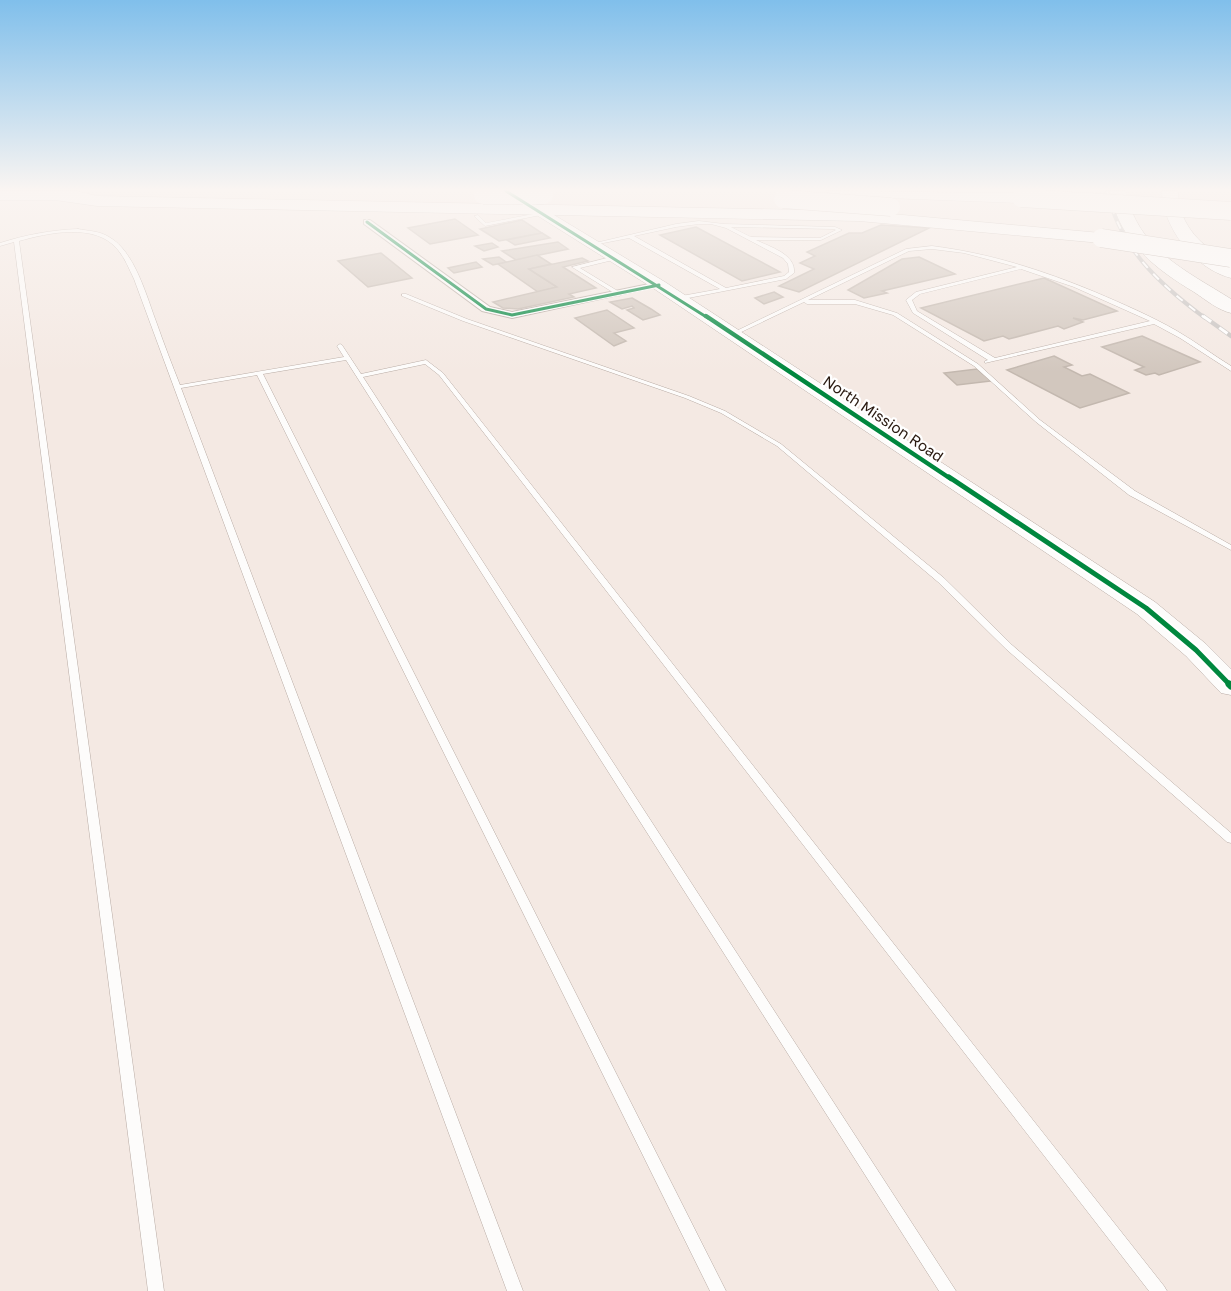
<svg xmlns="http://www.w3.org/2000/svg" width="1231" height="1291" viewBox="0 0 1231 1291" font-family="'Golos Text',sans-serif">
<rect width="100%" height="100%" fill="#f4e9e3"/>
<g fill="#d2c7be" stroke="#c3b8af" stroke-width="1.5">
<polygon points="455,219 478,235 430,244 408,228"/>
<polygon points="522,220 542,233 499,241 480,229"/>
<polygon points="881,225 929,228 799,292 779,286 814,269 800,263 815,256 807,252 849,233 862,233"/>
<polygon points="696,227 780,272 742,281 660,235"/>
<polygon points="542,233 550,238 515,245 507,240"/>
<polygon points="558,242 568,249 516,260 502,251"/>
<polygon points="492,243 498,247 484,251 475,246"/>
<polygon points="381,253 412,278 368,287 338,261"/>
<polygon points="537,255 551,264 529,269 557,287 538,292 498,264"/>
<polygon points="499,257 506,262 493,265 483,259"/>
<polygon points="919,257 955,274 882,291 887,293 864,298 848,290 902,259"/>
<polygon points="582,258 588,261 563,267 596,288 569,294 574,297 518,309 503,308 493,302 557,287 529,269"/>
<polygon points="476,262 482,267 454,273 448,268"/>
<polygon points="1044,278 1117,311 1083,320 1073,318 1083,322 1064,329 1058,326 1009,339 1003,336 984,341 921,308"/>
<polygon points="774,292 783,297 764,304 755,298"/>
<polygon points="632,298 651,309 660,315 643,320 627,310 634,308 632,306 622,309 610,302"/>
<polygon points="607,310 634,328 614,333 626,341 614,346 575,318"/>
<polygon points="1142,336 1200,362 1159,375 1155,373 1146,375 1135,370 1144,367 1102,347"/>
<polygon points="1054,356 1072,365 1064,367 1082,376 1090,374 1129,393 1080,408 1007,370"/>
<polygon points="977,369 991,381 957,385 944,373"/>
</g>
<g fill="none" stroke-linecap="round" stroke-linejoin="round">
<defs>
<g id="service">
<polygon points="544,212 546,212 546,214 485,226 474,216 478,215 486,223"/>
<path d="M 699,221 L 724,224 L 835,227 L 842,230 L 821,240 L 756,240 C 770,247 796,254 794,273 L 786,279 L 678,300 L 676,299 L 676,297 L 720,289 L 629,238 L 593,245 L 591,244 L 676,224 ZM 699,224 L 711,224 L 726,228 L 783,258 L 788,264 L 789,272 L 784,276 L 726,288 L 634,236 L 676,227 ZM 731,227 L 834,229 L 836,230 L 820,238 L 751,237 Z"/>
<path d="M 78,229 C 88,231 100,231 109,237 C 135,251 147,298 157,324 C 164,344 172,365 180,385 L 344,357 L 337,346 L 340,344 L 342,345 L 361,374 L 426,360 L 443,373 L 1164,1286 L 1167,1291 L 1149,1291 L 439,375 L 425,364 L 363,377 L 956,1291 L 939,1291 L 346,360 L 263,374 L 726,1291 L 710,1291 L 257,375 L 181,388 L 523,1291 L 507,1291 L 134,279 C 129,269 125,258 118,250 C 96,222 48,233 19,241 L 164,1291 L 148,1291 L 14,242 L 0,246 L 0,243 C 25,235 51,230 78,229 Z"/>
<path d="M 932,246 C 989,253 1042,270 1095,292 C 1123,304 1151,316 1177,331 C 1196,342 1213,355 1231,366 L 1231,371 L 1180,338 L 1154,324 L 985,363 L 985,361 L 988,360 L 913,313 L 906,300 L 916,292 L 1017,267 L 964,253 L 932,249 L 909,251 L 808,300 L 855,300 L 897,313 L 978,364 L 1040,420 L 1135,491 L 1231,545 L 1231,550 L 1129,495 L 1036,422 L 974,366 L 893,315 L 855,304 L 807,304 L 804,302 L 735,335 L 730,334 L 906,249 ZM 1021,269 L 1074,287 L 1150,321 L 995,358 L 917,311 L 912,300 L 920,294 Z"/>
<polygon points="615,256 617,257 617,259 580,268 621,293 621,295 619,296 572,267"/>
<polygon points="402,294 406,294 467,319 689,396 725,411 781,444 944,578 1012,645 1231,833 1231,843 1227,842 1006,649 938,582 777,446 721,413 685,398 463,321 402,296"/>
</g>
<polygon id="minor" points="364,220 370,220 490,307 512,312 659,282 664,285 512,318 482,311 364,224"/>
<polygon id="primary" points="516,192 665,282 1155,602 1206,644 1231,669 1231,695 1221,693 1186,656 1137,614 653,288 511,199 509,196"/>
<g id="motorway">
<polygon points="0,191 77,191 97,196 859,211 1101,233 1110,238 1101,243 859,221 97,206 55,200 0,200"/>
<polygon points="826,191 1021,193 1029,198 1021,203 834,196"/>
<path d="M 1110,191 L 1126,191 C 1137,249 1185,270 1231,299 L 1231,313 C 1218,310 1206,300 1194,292 C 1154,268 1118,240 1110,191 Z"/>
<path d="M 1162,191 L 1178,191 C 1179,227 1202,246 1231,264 L 1231,278 C 1195,269 1162,227 1162,191 Z"/>
</g>
</defs>
<use href="#service" stroke="#b8aba4" stroke-width="1"/>
<use href="#minor" stroke="#b8aba4" stroke-width="2"/>
<use href="#primary" stroke="#b8aba4" stroke-width="1"/>
<use href="#motorway" stroke="#b8aba4" stroke-width="1"/>
<use href="#service" fill="#fdfcfb" fill-rule="evenodd"/>
<use href="#minor" fill="#fdfcfb" fill-rule="evenodd"/>
<use href="#primary" fill="#fdfcfb" fill-rule="evenodd"/>
<use href="#motorway" fill="#fdfcfb" fill-rule="evenodd"/>
<defs>
<path id="rail-far1" d="M 1107,191 C 1120,248 1159,284 1205,318"/>
<polyline id="rail" points="1203,316 1231,336"/>
</defs>
<use href="#rail-far1" stroke="#c8c4c2" stroke-width="4"/>
<use href="#rail" stroke="#c8c4c2" stroke-width="4.5"/>
<use href="#rail-far1" stroke="#fff" stroke-width="2" stroke-dasharray="8" stroke-linecap="butt"/>
<use href="#rail" stroke="#fff" stroke-width="3" stroke-dasharray="10" stroke-linecap="butt"/>
<defs>
<g id="motorway-bridge">
<polyline points="483,195 544,195"/>
<polyline points="1021,198 1231,211"/>
<polyline points="783,199 891,207"/>
<polyline points="1101,238 1231,258"/>
</g>
</defs>
<use href="#motorway-bridge" stroke="#b8aba4" stroke-width="19" stroke-linecap="butt"/>
<use href="#motorway-bridge" stroke="#fdfcfb" stroke-width="18"/>
<defs>
<g id="cycleway-far3">
<polyline points="506,191 708,318"/>
<polyline points="367,222 486,309 512,315 659,285"/>
</g>
<polyline id="cycleway-far2" points="706,316 951,479"/>
<polyline id="cycleway-far1" points="949,477 1146,608 1196,650 1231,686"/>
<polyline id="cycleway" points="1229,684 1231,686"/>
</defs>
<use href="#cycleway-far3" stroke="#fff" stroke-width="5"/>
<use href="#cycleway-far2" stroke="#fff" stroke-width="8"/>
<use href="#cycleway-far1" stroke="#fff" stroke-width="9"/>
<use href="#cycleway" stroke="#fff" stroke-width="10"/>
<use href="#cycleway-far3" stroke="#00873e" stroke-width="3"/>
<use href="#cycleway-far2" stroke="#00873e" stroke-width="4.5"/>
<use href="#cycleway-far1" stroke="#00873e" stroke-width="5"/>
<use href="#cycleway" stroke="#00873e" stroke-width="7"/>
</g>
<linearGradient id="sky" x2="0" y2="1"><stop stop-color="#80bfeb"/><stop offset="0.51" stop-color="#faf5f2"/><stop offset="1" stop-color="#faf5f2" stop-opacity="0"/></linearGradient>
<rect width="1231" height="372" fill="url(#sky)"/>
<g text-anchor="middle" stroke-width="4.5" stroke-linejoin="round" paint-order="stroke">
<g font-size="15" fill="#2a1a11" stroke="#fff">
<text transform="translate(883 419) rotate(34)" y="5">North Mission Road</text>
</g>
</g>
</svg>
